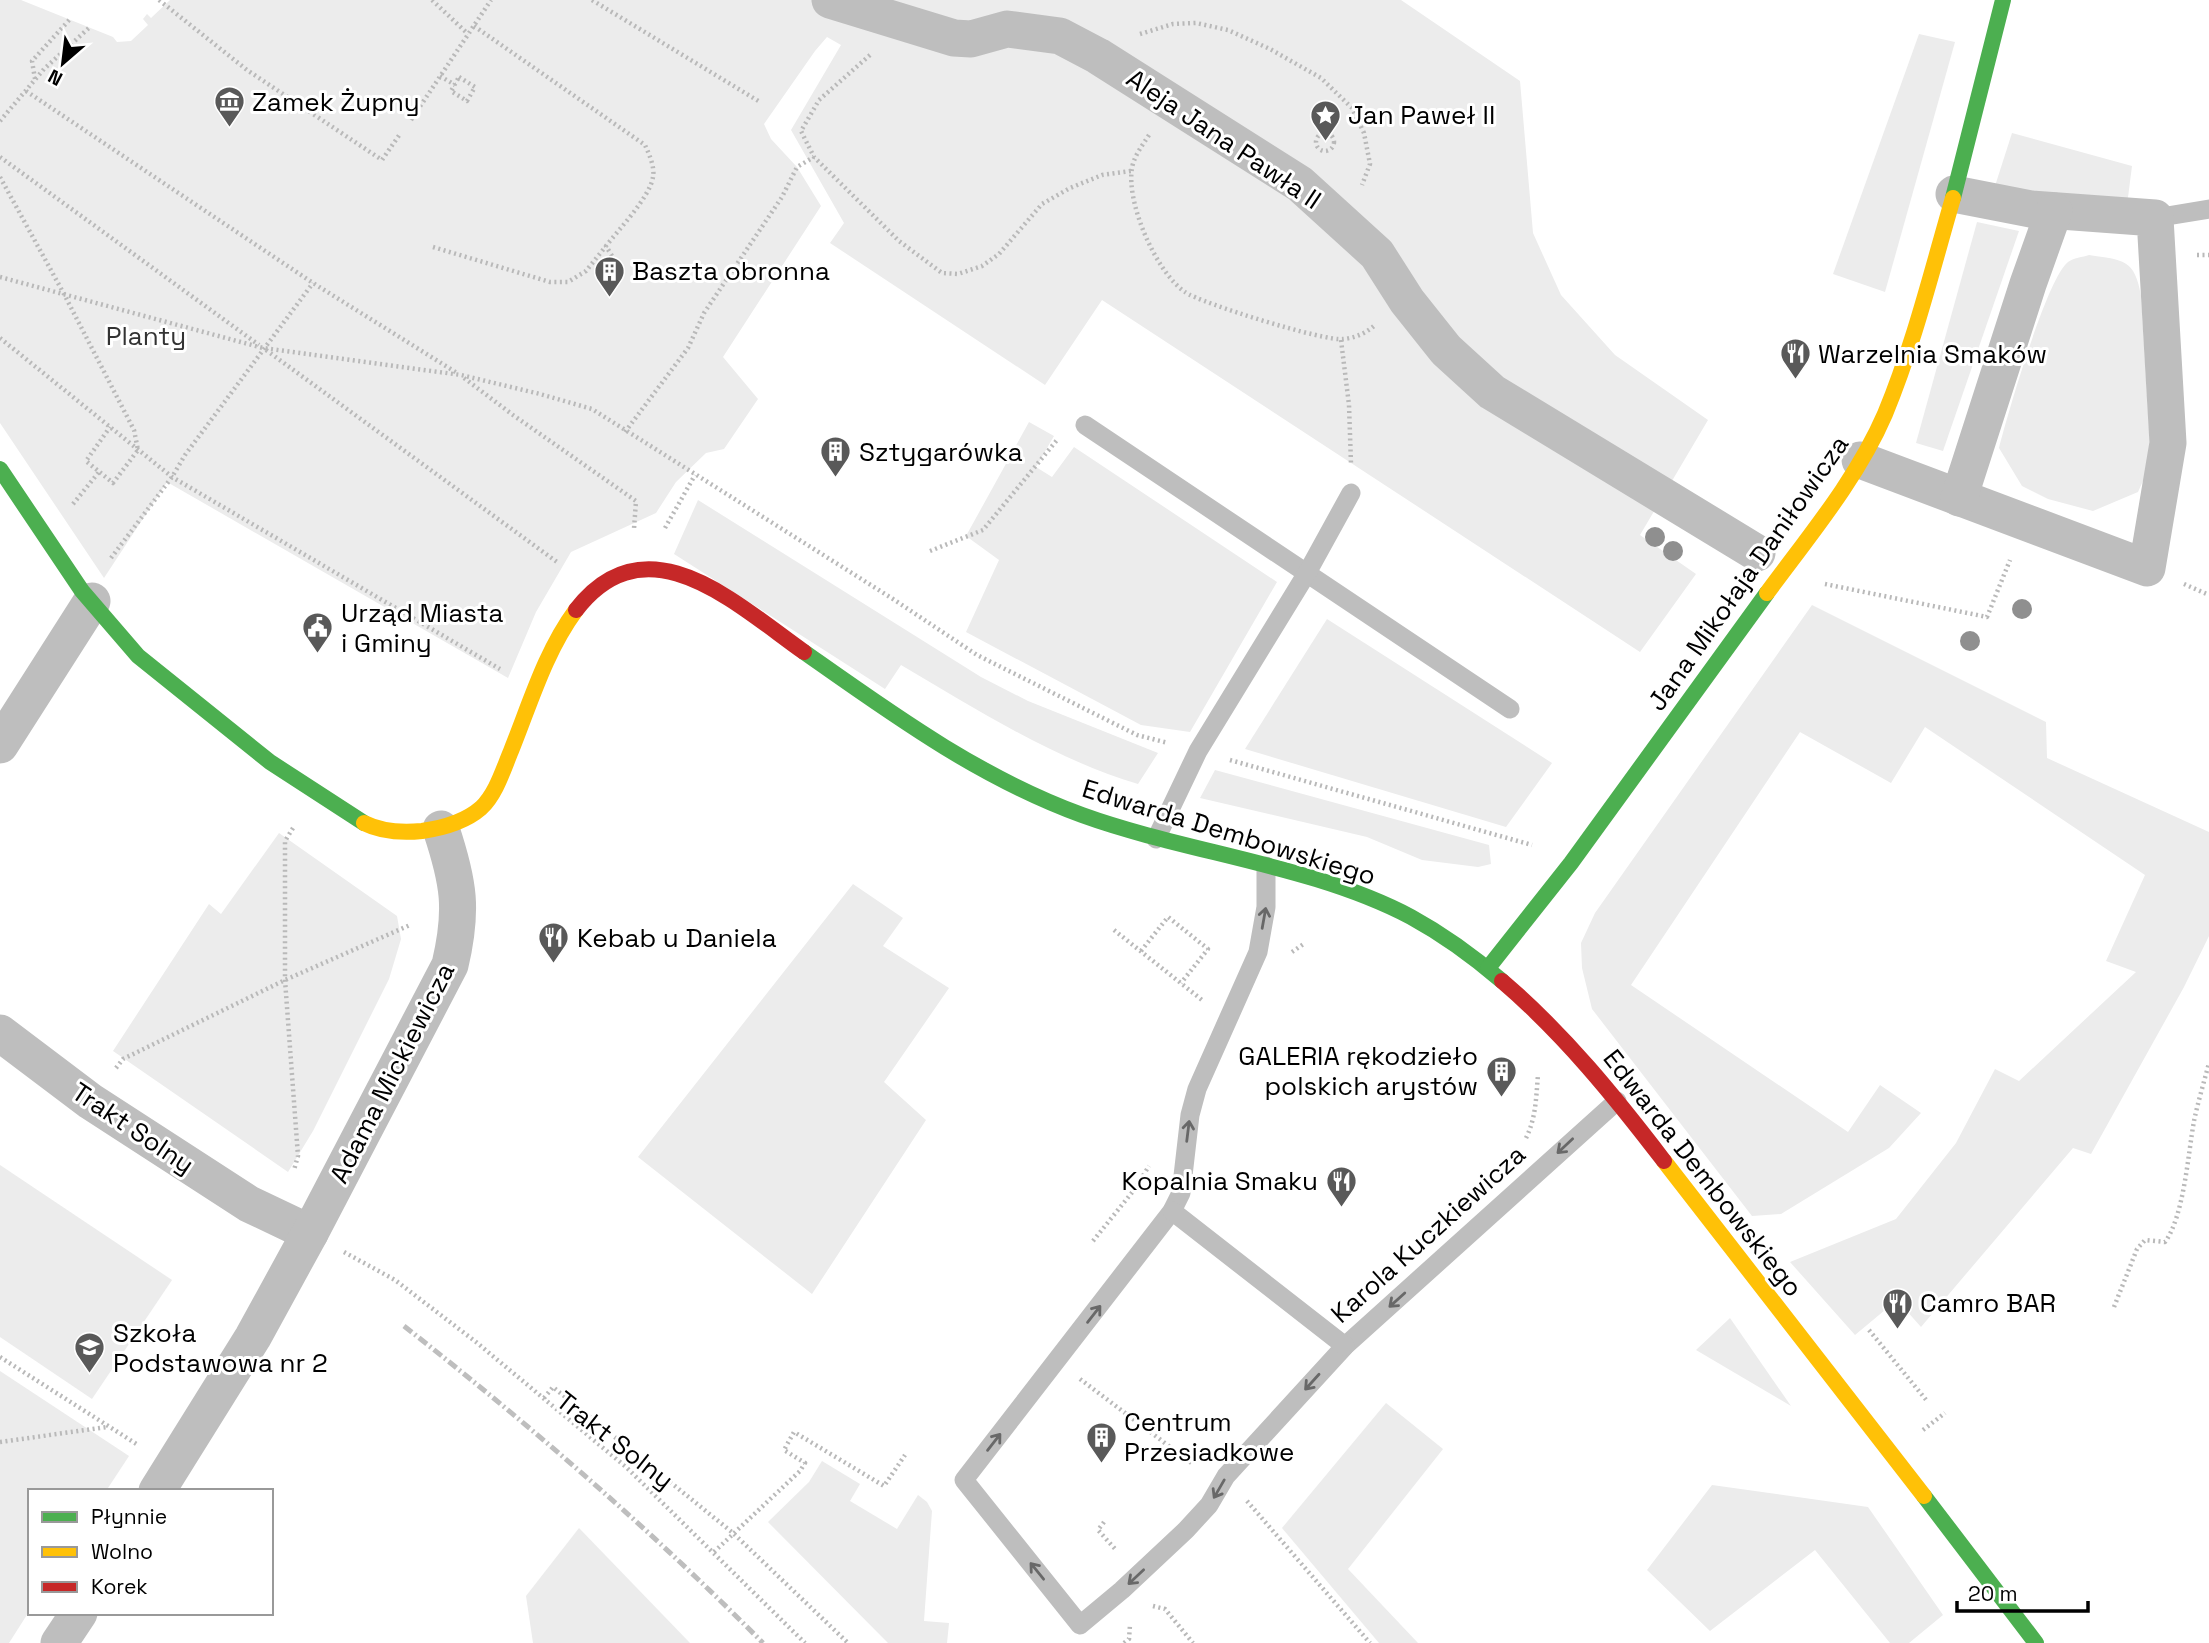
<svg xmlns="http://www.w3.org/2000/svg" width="2209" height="1643" viewBox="0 0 2209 1643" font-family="'Space Grotesk',sans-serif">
<rect width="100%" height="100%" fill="#fff"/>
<g fill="#ececec">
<polygon points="0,0 21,0 113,37 117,42 131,41 148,25 143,19 147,14 151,18 170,0 1401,0 1520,81 1533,233 1561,295 1615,355 1708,420 1640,535 1696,574 1640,652 1102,300 1045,385 830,243 844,223 791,130 841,45 827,37 815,51 764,124 771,139 797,167 821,206 723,357 758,399 724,449 706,453 676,482 656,513 571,552 536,612 508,678 167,482 104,578 0,423"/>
<polygon points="1919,34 1955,42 1885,292 1833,274"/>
<polygon points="2012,133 2132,166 2127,205 1995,186"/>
<polygon points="1977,222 2019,231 1943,451 1916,443"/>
<path d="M 2089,255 C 2123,260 2135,259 2141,296 L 2151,463 L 2138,492 L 2093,511 L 2048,499 L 2022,486 L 1999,448 C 2007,416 2047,278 2068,262 C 2073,258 2083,257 2089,255 Z"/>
<polygon points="1029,422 1054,436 1036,467 1052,477 1074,447 1277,582 1190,732 1141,725 966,632 999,560 966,536"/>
<path d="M 698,500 L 981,677 L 1028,701 L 1158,753 L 1138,784 C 1054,759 976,709 901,665 L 885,689 L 674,554 Z"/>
<polygon points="1812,605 2046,722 2047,758 2209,832 2209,936 2184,987 2091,1154 2073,1148 1921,1327 1897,1300 1855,1335 1790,1262 1896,1219 1956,1143 1995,1069 2019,1081 2136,972 2106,961 2145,875 1925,727 1891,783 1800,732 1631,985 1848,1132 1880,1085 1921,1113 1889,1148 1781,1214 1752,1216 1592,1009 1582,968 1581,943 1595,913"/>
<polygon points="1327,619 1552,763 1506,827 1245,749"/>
<polygon points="1215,770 1489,845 1491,864 1478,867 1422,860 1367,837 1200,798"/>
<polygon points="279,833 397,916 401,939 389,979 313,1131 288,1172 113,1051 209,904 221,914"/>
<polygon points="853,884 903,918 883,946 949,988 884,1082 926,1120 812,1294 638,1157"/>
<polygon points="0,1165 172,1280 92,1399 0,1337"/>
<polygon points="1730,1318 1791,1406 1696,1350"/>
<polygon points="0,1371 129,1456 106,1491 30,1491 30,1610 9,1643 0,1643"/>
<polygon points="1386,1403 1443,1449 1348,1569 1418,1643 1379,1643 1282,1528"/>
<polygon points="822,1461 860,1484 850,1501 897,1529 918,1495 927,1502 932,1511 924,1621 949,1623 947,1643 888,1643 768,1522 809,1482"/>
<polygon points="1712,1485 1868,1507 1943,1615 1909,1643 1890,1643 1815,1550 1710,1631 1647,1570"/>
<polygon points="579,1528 690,1643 533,1643 526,1596"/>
</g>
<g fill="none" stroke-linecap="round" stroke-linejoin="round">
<g stroke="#b9b9b9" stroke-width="4.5" stroke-dasharray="2 3.5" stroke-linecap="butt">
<polyline points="159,0 247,70 382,160 400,134"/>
<polyline points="432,0 468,34"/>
<polyline points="592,0 760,102"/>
<path d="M 474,26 L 645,145 C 649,154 655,167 653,177 C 650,197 619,229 606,246 L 621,271"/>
<polyline points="1140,34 1173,24 1196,23 1228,30 1270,49 1321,78 1352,108 1364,133 1370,164 1362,185"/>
<polyline points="870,55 819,100 801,131 814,157 899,241 942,273 958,274 982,266 999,254 1042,204 1070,188 1102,175 1131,171"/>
<polyline points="440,76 455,85"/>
<polygon points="459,77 475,87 467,101 451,91"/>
<polyline points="35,79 32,61 71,18"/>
<polyline points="26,91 313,283 457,373"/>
<polyline points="411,120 491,0"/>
<polyline points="0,121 44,69 91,26"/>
<circle cx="1325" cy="142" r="9"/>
<path d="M 1149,135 C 1142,146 1134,156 1132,168 C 1126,203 1156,272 1185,292 C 1200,303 1326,342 1343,339 C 1355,338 1367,333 1376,324"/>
<polyline points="0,157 259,345"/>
<polyline points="0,177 64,294 134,430 138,450 113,483 86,461 110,427"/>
<polyline points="433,247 550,282 568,282 586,271 606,246"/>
<polyline points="2197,255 2209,255"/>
<polyline points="0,277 263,348 461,375 540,394 592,409 893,599 977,655 1137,735 1168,743"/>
<polyline points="0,338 172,477 500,669"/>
<polyline points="1341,340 1349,405 1351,464"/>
<polyline points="266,350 557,562"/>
<polyline points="464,378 513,415 636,501 634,529"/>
<polyline points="625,432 688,348 704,313 782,197 797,167 814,157"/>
<polyline points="73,504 99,472"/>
<polyline points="665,528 695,475"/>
<polyline points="930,551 983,530 1057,440"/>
<polyline points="111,558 172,477 185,455 313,283"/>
<polyline points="1825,584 1987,617 2010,560"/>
<polyline points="2184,584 2209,595"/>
<polyline points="1230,760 1532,845"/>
<polyline points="293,828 285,841 285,980 298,1156 294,1170"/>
<polyline points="1114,930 1202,1000"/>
<polyline points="1141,951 1168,917 1208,949 1181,983"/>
<polyline points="1292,952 1305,943"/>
<polyline points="116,1068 123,1059 285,980 410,925"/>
<path d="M 1526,1138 C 1536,1118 1536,1098 1538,1075"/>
<polyline points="1093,1241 1134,1190 1149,1166"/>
<polyline points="344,1252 395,1280 476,1342 626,1467 805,1643"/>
<path d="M 2114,1307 L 2137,1249 L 2145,1240 L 2165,1242 C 2184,1216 2188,1154 2194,1121 C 2198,1102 2204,1082 2209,1063"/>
<polyline points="1869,1330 1927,1401"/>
<polyline points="0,1357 138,1445"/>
<polyline points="1080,1379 1194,1465"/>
<polyline points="544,1398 553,1387 733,1533 848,1643"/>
<polyline points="1923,1430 1945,1413"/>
<polyline points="0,1442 107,1427"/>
<polyline points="1247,1501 1370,1643"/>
<polyline points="1104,1522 1098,1530 1116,1550"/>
<polyline points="714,1552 800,1471 805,1463 784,1450 794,1432 884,1486 905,1455"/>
<polyline points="1153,1606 1165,1609 1193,1643"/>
<polyline points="1124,1643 1129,1639 1130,1625"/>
</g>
<g stroke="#bebebe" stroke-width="19">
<polyline points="2155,218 2209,209"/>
<polyline points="1085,425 1510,709"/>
<polyline points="1156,839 1198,751 1307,573 1351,493"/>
<polyline points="1266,866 1266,907 1258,952 1197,1089 1190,1115 1181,1193 1172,1211 964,1480 1080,1625 1122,1590 1186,1530 1209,1505 1226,1476 1345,1346 1617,1101"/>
<polyline points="1172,1211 1345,1346"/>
</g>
<g stroke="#bebebe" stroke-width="37">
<polyline points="830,0 954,38 971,39 1007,29 1060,36 1098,56 1300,184 1377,254 1407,301 1446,350 1492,392 1757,553"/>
<polyline points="1860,460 2147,568 2168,443 2155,218 2031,209 1954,194"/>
<polyline points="1959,498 2028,284 2054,211"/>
<polyline points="0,745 92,601"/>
<polyline points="0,1033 90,1101 249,1204 310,1233"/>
<path d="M 157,1491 L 253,1337 L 310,1233 L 450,965 C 463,910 459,883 441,829"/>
<polyline points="59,1643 79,1613"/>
</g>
<g stroke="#4caf50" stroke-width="16">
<polyline points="1953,198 2003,0"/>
<polyline points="0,469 82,591 138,656 270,762 364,823"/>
<path d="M 804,652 C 892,714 980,778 1082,815 C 1187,853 1313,865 1411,917 C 1444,935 1474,957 1502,981"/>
<polyline points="1488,968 1571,863 1767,593"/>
<polyline points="1924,1496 2036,1643"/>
</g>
<g stroke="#ffc107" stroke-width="16">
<path d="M 1767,593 C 1809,536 1857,479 1885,414 C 1914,344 1932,270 1953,198"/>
<path d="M 364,823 C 382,832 402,833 422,831 C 443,828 465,822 481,808 C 496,794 503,770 511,751 C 530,704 545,652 576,610"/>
<polyline points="1664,1161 1924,1496"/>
</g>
<g stroke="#c62828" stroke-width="16">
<path d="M 576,610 C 647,518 736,604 804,652"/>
<path d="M 1502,981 C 1564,1034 1615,1097 1664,1161"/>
</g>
<path stroke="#bebebe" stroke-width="5" stroke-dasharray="10 3.5 2 3.5" stroke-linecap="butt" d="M 404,1326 C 530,1425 650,1529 763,1643"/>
</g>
<g fill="#8f8f8f">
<circle cx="1655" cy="537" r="10"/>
<circle cx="1673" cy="551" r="10"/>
<circle cx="2022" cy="609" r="10"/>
<circle cx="1970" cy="641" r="10"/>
</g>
<defs><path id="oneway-shaft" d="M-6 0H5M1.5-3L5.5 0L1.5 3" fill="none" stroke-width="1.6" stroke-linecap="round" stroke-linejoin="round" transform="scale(1.75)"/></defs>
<g stroke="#686868">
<use href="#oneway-shaft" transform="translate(1264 918) rotate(-80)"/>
<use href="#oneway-shaft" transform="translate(1188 1131) rotate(-83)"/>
<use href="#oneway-shaft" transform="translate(1565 1146) rotate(137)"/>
<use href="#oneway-shaft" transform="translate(1397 1300) rotate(138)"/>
<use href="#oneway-shaft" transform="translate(1094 1314) rotate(-52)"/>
<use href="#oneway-shaft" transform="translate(1312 1382) rotate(132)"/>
<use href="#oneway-shaft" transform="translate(994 1442) rotate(-52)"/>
<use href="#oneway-shaft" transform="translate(1219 1489) rotate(120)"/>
<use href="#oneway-shaft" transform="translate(1037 1571) rotate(-129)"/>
<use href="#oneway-shaft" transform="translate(1136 1577) rotate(137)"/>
</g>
<defs>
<symbol id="museum-pin" viewBox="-11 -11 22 30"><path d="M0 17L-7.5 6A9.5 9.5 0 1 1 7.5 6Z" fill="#595959" stroke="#fff"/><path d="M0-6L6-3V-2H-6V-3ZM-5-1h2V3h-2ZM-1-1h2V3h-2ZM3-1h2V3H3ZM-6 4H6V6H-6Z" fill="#fff"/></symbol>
<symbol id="sight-pin" viewBox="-11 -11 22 30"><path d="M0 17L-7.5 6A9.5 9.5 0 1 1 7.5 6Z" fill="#595959" stroke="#fff"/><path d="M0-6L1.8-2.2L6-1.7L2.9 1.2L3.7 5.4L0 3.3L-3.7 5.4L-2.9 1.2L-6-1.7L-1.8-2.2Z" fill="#fff"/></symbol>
<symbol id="building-pin" viewBox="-11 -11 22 30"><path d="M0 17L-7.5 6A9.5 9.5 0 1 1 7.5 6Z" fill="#595959" stroke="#fff"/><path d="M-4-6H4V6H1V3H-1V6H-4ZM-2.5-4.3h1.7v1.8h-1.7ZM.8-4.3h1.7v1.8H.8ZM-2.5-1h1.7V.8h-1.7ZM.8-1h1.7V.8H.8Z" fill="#fff"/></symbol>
<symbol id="restaurant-pin" viewBox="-11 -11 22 30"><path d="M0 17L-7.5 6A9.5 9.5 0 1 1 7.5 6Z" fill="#595959" stroke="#fff"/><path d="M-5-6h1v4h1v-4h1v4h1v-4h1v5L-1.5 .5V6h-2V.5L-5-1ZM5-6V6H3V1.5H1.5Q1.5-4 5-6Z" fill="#fff"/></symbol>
<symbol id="civic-pin" viewBox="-11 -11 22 30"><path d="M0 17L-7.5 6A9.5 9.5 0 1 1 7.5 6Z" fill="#595959" stroke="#fff"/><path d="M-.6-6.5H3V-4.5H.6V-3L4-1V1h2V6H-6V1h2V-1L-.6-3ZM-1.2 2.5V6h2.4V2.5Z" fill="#fff"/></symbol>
<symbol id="school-pin" viewBox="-11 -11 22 30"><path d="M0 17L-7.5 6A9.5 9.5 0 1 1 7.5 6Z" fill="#595959" stroke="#fff"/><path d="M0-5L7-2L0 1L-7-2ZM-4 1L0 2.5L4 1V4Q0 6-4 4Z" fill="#fff"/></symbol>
</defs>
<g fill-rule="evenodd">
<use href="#museum-pin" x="212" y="84" width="35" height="47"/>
<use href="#sight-pin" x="1308" y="98" width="35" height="47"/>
<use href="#building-pin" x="592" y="254" width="35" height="47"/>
<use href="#restaurant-pin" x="1778" y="336" width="35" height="47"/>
<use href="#building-pin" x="818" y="434" width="35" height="47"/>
<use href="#civic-pin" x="300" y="610" width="35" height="47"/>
<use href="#restaurant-pin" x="536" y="920" width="35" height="47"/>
<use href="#building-pin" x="1484" y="1054" width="35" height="47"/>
<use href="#restaurant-pin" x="1324" y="1164" width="35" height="47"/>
<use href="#restaurant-pin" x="1880" y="1286" width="35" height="47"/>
<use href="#school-pin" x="72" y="1330" width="35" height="47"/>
<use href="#building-pin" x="1084" y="1420" width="35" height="47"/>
</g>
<g text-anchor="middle" stroke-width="6" stroke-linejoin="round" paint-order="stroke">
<g font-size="26" fill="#000" stroke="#fff" text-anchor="start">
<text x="252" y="111">Zamek Żupny</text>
<text x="1348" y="124">Jan Paweł II</text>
<text x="632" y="280">Baszta obronna</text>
<text x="1818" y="363">Warzelnia Smaków</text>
<text x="859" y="461">Sztygarówka</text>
<text x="341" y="622">Urząd Miasta<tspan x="341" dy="30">i Gminy</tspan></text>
<text x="577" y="947">Kebab u Daniela</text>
<text x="1478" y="1065" text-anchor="end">GALERIA rękodzieło<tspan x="1478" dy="30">polskich arystów</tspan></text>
<text x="1318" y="1190" text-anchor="end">Kopalnia Smaku</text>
<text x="1920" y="1312">Camro BAR</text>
<text x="113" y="1342">Szkoła<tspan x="113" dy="30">Podstawowa nr 2</tspan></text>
<text x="1124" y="1431">Centrum<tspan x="1124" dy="30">Przesiadkowe</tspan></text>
</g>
<g font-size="26" fill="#000" stroke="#fff">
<text transform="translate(1224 139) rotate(34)" y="9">Aleja Jana Pawła II</text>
<text transform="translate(1748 573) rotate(-55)" y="9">Jana Mikołaja Daniłowicza</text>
<text transform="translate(1229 832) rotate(17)" y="9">Edwarda Dembowskiego</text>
<text transform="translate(392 1073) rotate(-63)" y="9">Adama Mickiewicza</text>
<text transform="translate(133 1128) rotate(34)" y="9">Trakt Solny</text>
<text transform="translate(1703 1173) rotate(52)" y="9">Edwarda Dembowskiego</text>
<text transform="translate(1428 1234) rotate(-42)" y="9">Karola Kuczkiewicza</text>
<text transform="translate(615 1440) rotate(38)" y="9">Trakt Solny</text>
</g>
<g font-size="26" fill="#333" stroke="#fff">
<text x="146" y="345">Planty</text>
</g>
</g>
<rect x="28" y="1489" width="245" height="126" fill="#ffffff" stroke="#999999" stroke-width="2"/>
<rect x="42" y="1512" width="35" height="10" fill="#4caf50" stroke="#999999" stroke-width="2"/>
<text x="91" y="1524" font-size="21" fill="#000000">Płynnie</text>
<rect x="42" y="1547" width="35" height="10" fill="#ffc107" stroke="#999999" stroke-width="2"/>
<text x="91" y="1559" font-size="21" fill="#000000">Wolno</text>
<rect x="42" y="1582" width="35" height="10" fill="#c62828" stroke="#999999" stroke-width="2"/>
<text x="91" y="1594" font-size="21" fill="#000000">Korek</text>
<g transform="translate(63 63) rotate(208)" stroke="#ffffff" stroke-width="5" paint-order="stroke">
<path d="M0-5L12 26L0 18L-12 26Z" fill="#000000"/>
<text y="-10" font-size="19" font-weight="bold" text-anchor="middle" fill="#000000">N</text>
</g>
<path d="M1957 1601v10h131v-10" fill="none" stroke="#000000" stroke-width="3.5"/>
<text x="1968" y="1601" font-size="21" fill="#000000" stroke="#ffffff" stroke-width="5" paint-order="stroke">20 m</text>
</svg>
